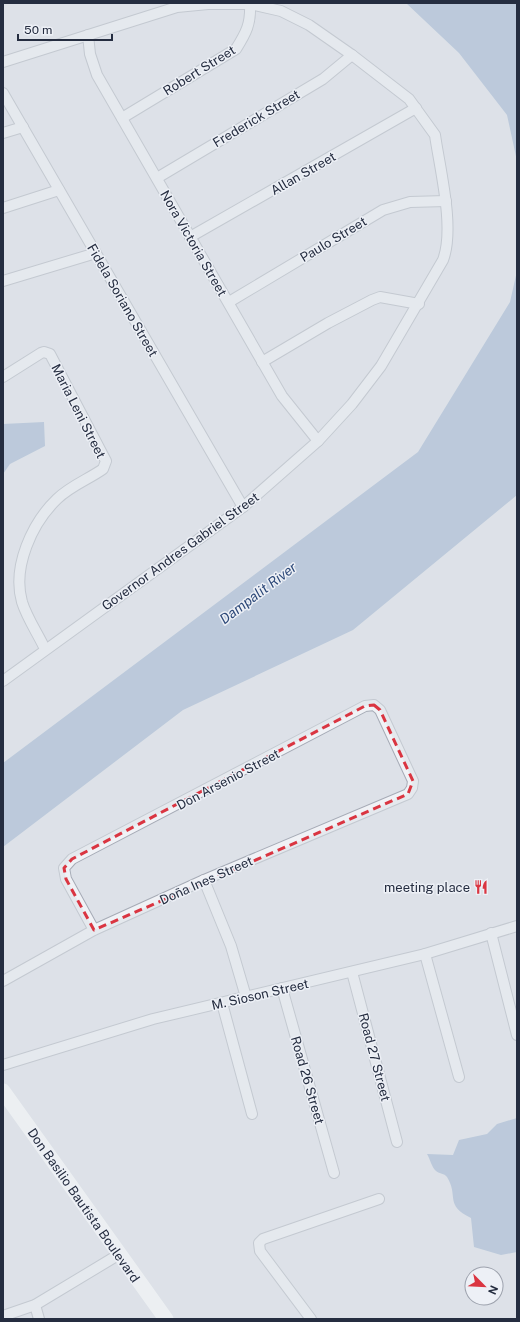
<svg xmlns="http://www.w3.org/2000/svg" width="520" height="1322" viewBox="0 0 520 1322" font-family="'Public Sans',sans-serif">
<rect width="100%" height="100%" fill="#dde1e8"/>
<g fill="#94abcc">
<polygon points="406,3 517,3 517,161 507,115 459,53"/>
<polygon points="517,271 517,495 353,630 183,710 3,847 3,763 418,452 510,302"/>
<polygon points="44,422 45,446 10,464 3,474 3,424"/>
<path d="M 517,1118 L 517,1252 L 501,1255 L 474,1247 L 471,1218 C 444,1205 459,1196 447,1177 C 444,1173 440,1174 436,1171 C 432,1168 430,1159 427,1154 L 453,1155 L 459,1140 L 487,1134 L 497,1124 Z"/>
</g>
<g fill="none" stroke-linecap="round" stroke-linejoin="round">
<defs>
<g id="street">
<polyline points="88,35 90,54 97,75 282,396 318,441"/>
<path d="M 3,62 L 177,7 L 208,4 L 250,4 L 281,11 L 309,25 L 352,55 L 409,99 L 435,135 C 440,170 455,228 443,260 L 381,366 L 352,404 L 318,441 L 243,507 L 3,681"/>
<polyline points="3,93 243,507"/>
<path d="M 122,118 L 236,49 C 246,33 251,24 250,4"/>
<polyline points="3,133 23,127"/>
<polyline points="157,178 323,79 352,55"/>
<polyline points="3,208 59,190"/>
<polyline points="190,237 416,108"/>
<polyline points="3,281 96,253"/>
<polyline points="229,302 383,210 410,202 446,201"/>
<polyline points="262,362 328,323 372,300 380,297 419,304"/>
<path d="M 3,377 L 41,353 L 44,352 L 50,354 L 106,461 L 103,469 C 89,479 70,486 57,499 C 32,523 12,567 22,602 C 27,618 38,634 45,649"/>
<polyline points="204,880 231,946 246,997"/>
<polyline points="491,933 517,1035"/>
<polyline points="425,954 459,1077"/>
<polyline points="352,972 397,1142"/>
<polyline points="3,981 94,930 204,880 408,794 412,788 413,781 380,710 374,705 365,706 72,859 64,868 66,879 94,930"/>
<polyline points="282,988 334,1173"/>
<polyline points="222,1003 252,1114"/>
<polyline points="3,1065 153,1019 425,954 517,926"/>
<polyline points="35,1305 39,1319"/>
<polyline points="3,1316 35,1305 118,1255"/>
<polyline points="311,1319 260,1251 259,1243 263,1239 379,1199"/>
</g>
</defs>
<use href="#street" stroke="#a6abb6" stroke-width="12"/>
<use href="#street" stroke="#f0f2f6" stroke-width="10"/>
<polyline stroke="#fff" stroke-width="15" points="3,1091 166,1319"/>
</g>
<path d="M0 0H520V1322H0ZM 374,705 L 380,710 L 413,781 L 408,794 L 94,930 L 66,879 L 64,868 L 72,859 L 365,706 Z" fill="#dde1e8" fill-opacity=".55" fill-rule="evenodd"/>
<path fill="none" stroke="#da3541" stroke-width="3" stroke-dasharray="8 5" stroke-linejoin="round" d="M 374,705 L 380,710 L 413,781 L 408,794 L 94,930 L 66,879 L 64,868 L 72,859 L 365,706 Z"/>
<defs>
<symbol id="restaurant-bare" viewBox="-9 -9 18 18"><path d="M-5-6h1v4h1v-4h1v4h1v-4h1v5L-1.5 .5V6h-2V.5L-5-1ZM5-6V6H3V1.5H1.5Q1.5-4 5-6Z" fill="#da3541" stroke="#edf0f6" stroke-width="2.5" paint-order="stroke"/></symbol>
</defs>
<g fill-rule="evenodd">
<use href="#restaurant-bare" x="471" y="877" width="20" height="20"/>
</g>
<g text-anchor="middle" stroke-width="3" stroke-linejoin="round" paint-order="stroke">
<g font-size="13" fill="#252d40" stroke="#edf0f6">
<text transform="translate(199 70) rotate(-32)" y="5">Robert Street</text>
<text transform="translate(256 118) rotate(-31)" y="5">Frederick Street</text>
<text transform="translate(303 173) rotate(-30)" y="5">Allan Street</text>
<text transform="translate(333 239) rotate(-31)" y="5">Paulo Street</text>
<text transform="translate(194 243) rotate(60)" y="5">Nora Victoria Street</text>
<text transform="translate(123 300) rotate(60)" y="5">Fidela Soriano Street</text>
<text transform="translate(79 411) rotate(63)" y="5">Maria Leni Street</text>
<text transform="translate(180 551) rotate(-36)" y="5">Governor Andres Gabriel Street</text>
<text transform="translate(228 779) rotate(-28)" y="5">Don Arsenio Street</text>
<text transform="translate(206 880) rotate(-24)" y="5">Doña Ines Street</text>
<text transform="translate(260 994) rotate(-13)" y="5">M. Sioson Street</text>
<text transform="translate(375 1057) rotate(75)" y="5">Road 27 Street</text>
<text transform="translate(308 1080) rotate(74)" y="5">Road 26 Street</text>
<text transform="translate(84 1205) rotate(55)" y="5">Don Basilio Bautista Boulevard</text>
</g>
<g font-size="13" fill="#252d40" stroke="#edf0f6" text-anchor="end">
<text x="470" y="892">meeting place</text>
</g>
<g font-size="14" font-style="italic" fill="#2c4878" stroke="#edf0f6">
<text transform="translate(258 593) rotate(-37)" y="5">Dampalit River</text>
</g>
</g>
<rect width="520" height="1322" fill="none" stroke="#252d40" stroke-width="8"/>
<g transform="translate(484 1286) rotate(114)"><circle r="19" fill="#edf0f6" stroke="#9da2ad"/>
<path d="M0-3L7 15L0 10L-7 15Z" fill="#da3541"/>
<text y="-6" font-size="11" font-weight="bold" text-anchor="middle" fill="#252d40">N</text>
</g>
<path d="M18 34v6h94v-6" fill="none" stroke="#252d40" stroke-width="2"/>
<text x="24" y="34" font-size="12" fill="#252d40" stroke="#edf0f6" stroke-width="3" paint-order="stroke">50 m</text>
</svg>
